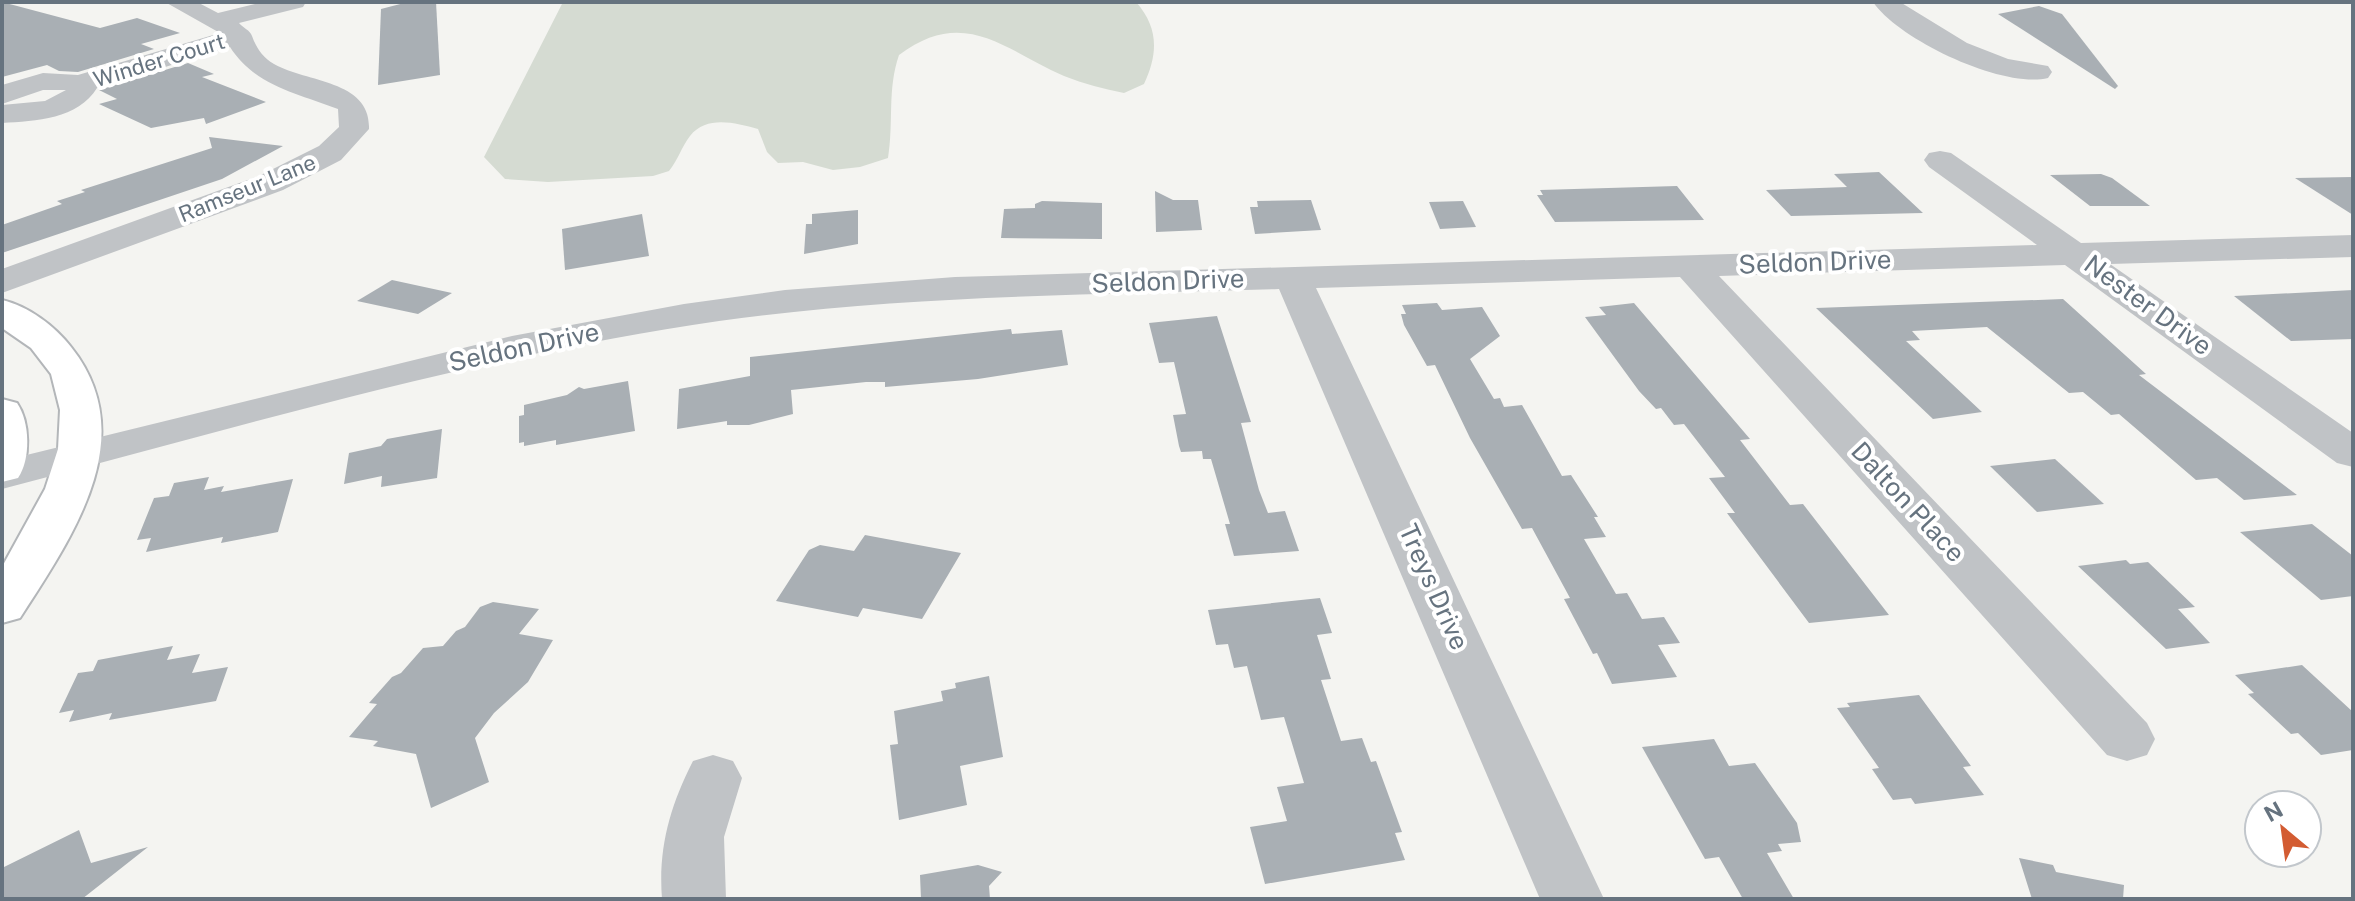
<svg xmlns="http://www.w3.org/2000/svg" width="2355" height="901" viewBox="0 0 2355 901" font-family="'Public Sans',sans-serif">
<rect width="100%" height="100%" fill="#f4f4f1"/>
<path fill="#d5dbd2" d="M 563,2 L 1136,2 C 1159,28 1158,54 1144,84 L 1124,93 C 1104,89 1084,84 1064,76 C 1006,51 965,5 899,55 C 887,90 894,121 888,158 L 860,167 L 833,170 L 803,162 L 778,163 L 767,152 L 758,129 C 735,123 707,115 690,136 C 682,146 678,160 669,171 L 653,176 L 548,182 L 505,179 L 484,157 Z"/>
<g fill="#a9afb4">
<polygon points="2,2 100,28 137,18 180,33 141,44 154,49 78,72 59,71 47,65 2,77"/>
<polygon points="408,2 436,2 440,75 378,85 381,9"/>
<polygon points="2039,6 2062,14 2118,86 2115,89 1998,14"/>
<polygon points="188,63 214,74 202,77 266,102 206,124 204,118 151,128 99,104 117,99 99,90"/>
<polygon points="209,137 283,146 222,179 2,253 2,225 62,204 57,201 85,192 81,190 212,148"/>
<polygon points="1879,172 1923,213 1791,216 1766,190 1847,187 1834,174"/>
<polygon points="2101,174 2112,178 2150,206 2090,206 2050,175"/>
<polygon points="2353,177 2353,215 2295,178"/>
<polygon points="1677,186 1704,220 1555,222 1537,195 1543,195 1540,190"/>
<polygon points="1155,191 1173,200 1198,200 1202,230 1156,232"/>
<polygon points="1311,200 1321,230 1255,234 1250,207 1258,207 1257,201"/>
<polygon points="1042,201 1102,203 1102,239 1001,238 1004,209 1035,208 1035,204"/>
<polygon points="1463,201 1476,227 1440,229 1429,202"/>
<polygon points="858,210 858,244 804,254 806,224 812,224 812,214"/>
<polygon points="642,214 649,256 565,270 562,229"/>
<polygon points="392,280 452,293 418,314 357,301"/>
<polygon points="2353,290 2353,339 2291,341 2234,296"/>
<polygon points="2063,299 2146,374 2139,375 2297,495 2244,500 2217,478 2196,480 2119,414 2111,415 2083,392 2069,393 1987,327 1912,331 1920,340 1906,341 1982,412 1933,419 1816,308"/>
<polygon points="1437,303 1442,310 1482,307 1500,336 1470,359 1494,399 1500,398 1504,407 1522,405 1562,476 1571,475 1598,517 1594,517 1606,537 1584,539 1616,594 1627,593 1642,619 1664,617 1680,643 1658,645 1677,677 1612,684 1597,653 1593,654 1564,599 1570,598 1532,528 1522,529 1470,438 1435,365 1427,366 1404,325 1401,314 1406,314 1402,305"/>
<polygon points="1634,303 1750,439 1740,440 1790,505 1803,504 1889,615 1809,623 1727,513 1735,513 1709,478 1725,477 1684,424 1674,425 1661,408 1656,409 1639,391 1585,317 1606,315 1599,307"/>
<polygon points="1217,316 1251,422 1241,423 1259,490 1268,513 1285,511 1299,551 1234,556 1225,524 1230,524 1211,459 1203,459 1202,451 1181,452 1179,446 1173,415 1186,414 1174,362 1159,363 1149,323"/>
<polygon points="1011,329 1012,334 1062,330 1068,365 978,379 885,387 885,382 866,382 791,390 793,414 749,425 727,425 727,421 677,429 679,389 750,376 750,357"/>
<polygon points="628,381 635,431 556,445 556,440 524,446 524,442 519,443 519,416 524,415 524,405 567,395 579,387 584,389"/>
<polygon points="442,429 437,478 381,487 382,476 344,484 349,453 381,446 387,439"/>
<polygon points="2055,459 2104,504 2037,512 1990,466"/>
<polygon points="209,477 204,490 224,486 221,492 293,479 278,532 221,543 223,537 146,552 151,538 137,540 154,498 169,496 174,483"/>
<polygon points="2312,524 2353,556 2353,596 2321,600 2240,532"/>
<polygon points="865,535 961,553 922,619 863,608 858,617 776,601 809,550 820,545 854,551"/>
<polygon points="2126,560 2130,564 2148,562 2195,607 2178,609 2210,643 2166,649 2078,566"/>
<polygon points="1320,598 1332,633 1317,635 1331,679 1321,680 1341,741 1362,738 1371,762 1376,761 1402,832 1395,833 1405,860 1265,884 1250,827 1287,821 1277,787 1304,783 1284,717 1261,720 1247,666 1234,668 1228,644 1216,645 1208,610"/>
<polygon points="493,602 539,609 519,634 553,640 528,682 494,713 475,738 489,782 431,808 416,754 373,746 378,741 349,737 377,704 369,703 392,677 401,673 423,648 443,646 456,631 465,627 480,607"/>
<polygon points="173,646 167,660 200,654 192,673 228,667 216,701 109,720 112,713 69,722 74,710 59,713 78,673 93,671 98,660"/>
<polygon points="2302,665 2353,712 2353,750 2321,755 2298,733 2291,734 2248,694 2254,693 2235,675"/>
<polygon points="989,676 1003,757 960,766 967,805 899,820 890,745 898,744 894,711 943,701 941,691 956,688 955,683"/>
<polygon points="1919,695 1971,766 1963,767 1984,795 1915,804 1911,798 1893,800 1872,769 1879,768 1837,708 1850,707 1847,703"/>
<polygon points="1714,739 1729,766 1755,763 1797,823 1801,842 1778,844 1782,851 1767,853 1794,899 1743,899 1719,857 1705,859 1642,747"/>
<polygon points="79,830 91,863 148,847 82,899 2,899 2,868"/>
<polygon points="2019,858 2053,865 2056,872 2124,885 2123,899 2032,899"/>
<polygon points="978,865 1002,872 989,886 990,899 921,899 920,875"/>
</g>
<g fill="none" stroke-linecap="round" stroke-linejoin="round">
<defs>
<g id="major">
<path d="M 2,300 C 28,306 55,326 71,347 C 143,437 72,537 20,618 L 2,623 L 2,567 L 45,489 L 58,449 L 60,410 L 51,374 L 31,348 L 2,328 Z"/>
<path d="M 2,399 L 17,403 C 30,422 31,459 18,478 L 2,482 Z"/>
</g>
</defs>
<use href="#major" stroke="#b3b6b9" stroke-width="4"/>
<g fill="#c0c3c6" fill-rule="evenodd">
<path d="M 165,2 L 197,2 L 218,13 L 263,2 L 306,2 L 303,7 L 239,23 C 243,28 250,30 252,36 C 256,47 262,57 274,64 C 308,83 371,80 369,129 L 341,160 L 283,190 L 2,293 L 2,269 L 259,176 L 319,146 L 339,127 L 338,109 C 297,93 255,86 230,47 L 97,88 C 78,119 36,121 2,123 L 2,105 L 45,101 L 66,90 L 43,90 L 2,104 L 2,85 L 43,73 L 78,75 L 220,33 Z"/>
<path d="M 1873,2 L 1900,2 L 1967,43 L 2008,59 L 2048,66 L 2052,72 L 2048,78 C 2003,89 1899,40 1873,2 Z"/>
<path d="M 1940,151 L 1951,153 L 2081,243 L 2353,235 L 2353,257 L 2110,264 L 2353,433 L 2353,467 L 2337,463 L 2065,265 L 1719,276 L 2147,723 L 2155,739 L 2147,755 L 2127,761 L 2107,755 L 1680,277 L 1316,288 L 1604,899 L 1540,899 L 1279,289 C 1092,295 904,295 719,321 C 476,356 239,427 2,489 L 2,461 L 512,336 L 684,304 L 785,290 L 955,277 L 2037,245 L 1929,167 L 1924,160 L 1929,153 Z"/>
<path d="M 713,755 L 733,761 L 742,778 L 724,837 L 726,899 L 662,899 C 658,848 670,806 693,761 Z"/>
</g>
<use href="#major" fill="#fff" fill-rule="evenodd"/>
</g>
<g text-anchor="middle" stroke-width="8" stroke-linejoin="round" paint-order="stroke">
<g font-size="22" fill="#66737f" stroke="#fff">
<text transform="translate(159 60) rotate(-17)" y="8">Winder Court</text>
<text transform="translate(247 188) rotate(-22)" y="8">Ramseur Lane</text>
</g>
<g font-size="26" fill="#66737f" stroke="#fff">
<text transform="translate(1815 262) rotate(-2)" y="9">Seldon Drive</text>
<text transform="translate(1168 281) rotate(-2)" y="9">Seldon Drive</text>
<text transform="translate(2148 305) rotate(36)" y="9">Nester Drive</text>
<text transform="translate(524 347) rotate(-12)" y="9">Seldon Drive</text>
<text transform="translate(1908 502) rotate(47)" y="9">Dalton Place</text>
<text transform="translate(1434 587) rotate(66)" y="9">Treys Drive</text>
</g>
</g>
<rect width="2355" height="901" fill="none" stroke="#66737f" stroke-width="8"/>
<g transform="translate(2283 829) rotate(331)"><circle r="38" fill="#ffffff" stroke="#c2c7cc" stroke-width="2"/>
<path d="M0-6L14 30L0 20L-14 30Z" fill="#d35c32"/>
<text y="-12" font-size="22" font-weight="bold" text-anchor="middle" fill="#66737f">N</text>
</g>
</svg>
